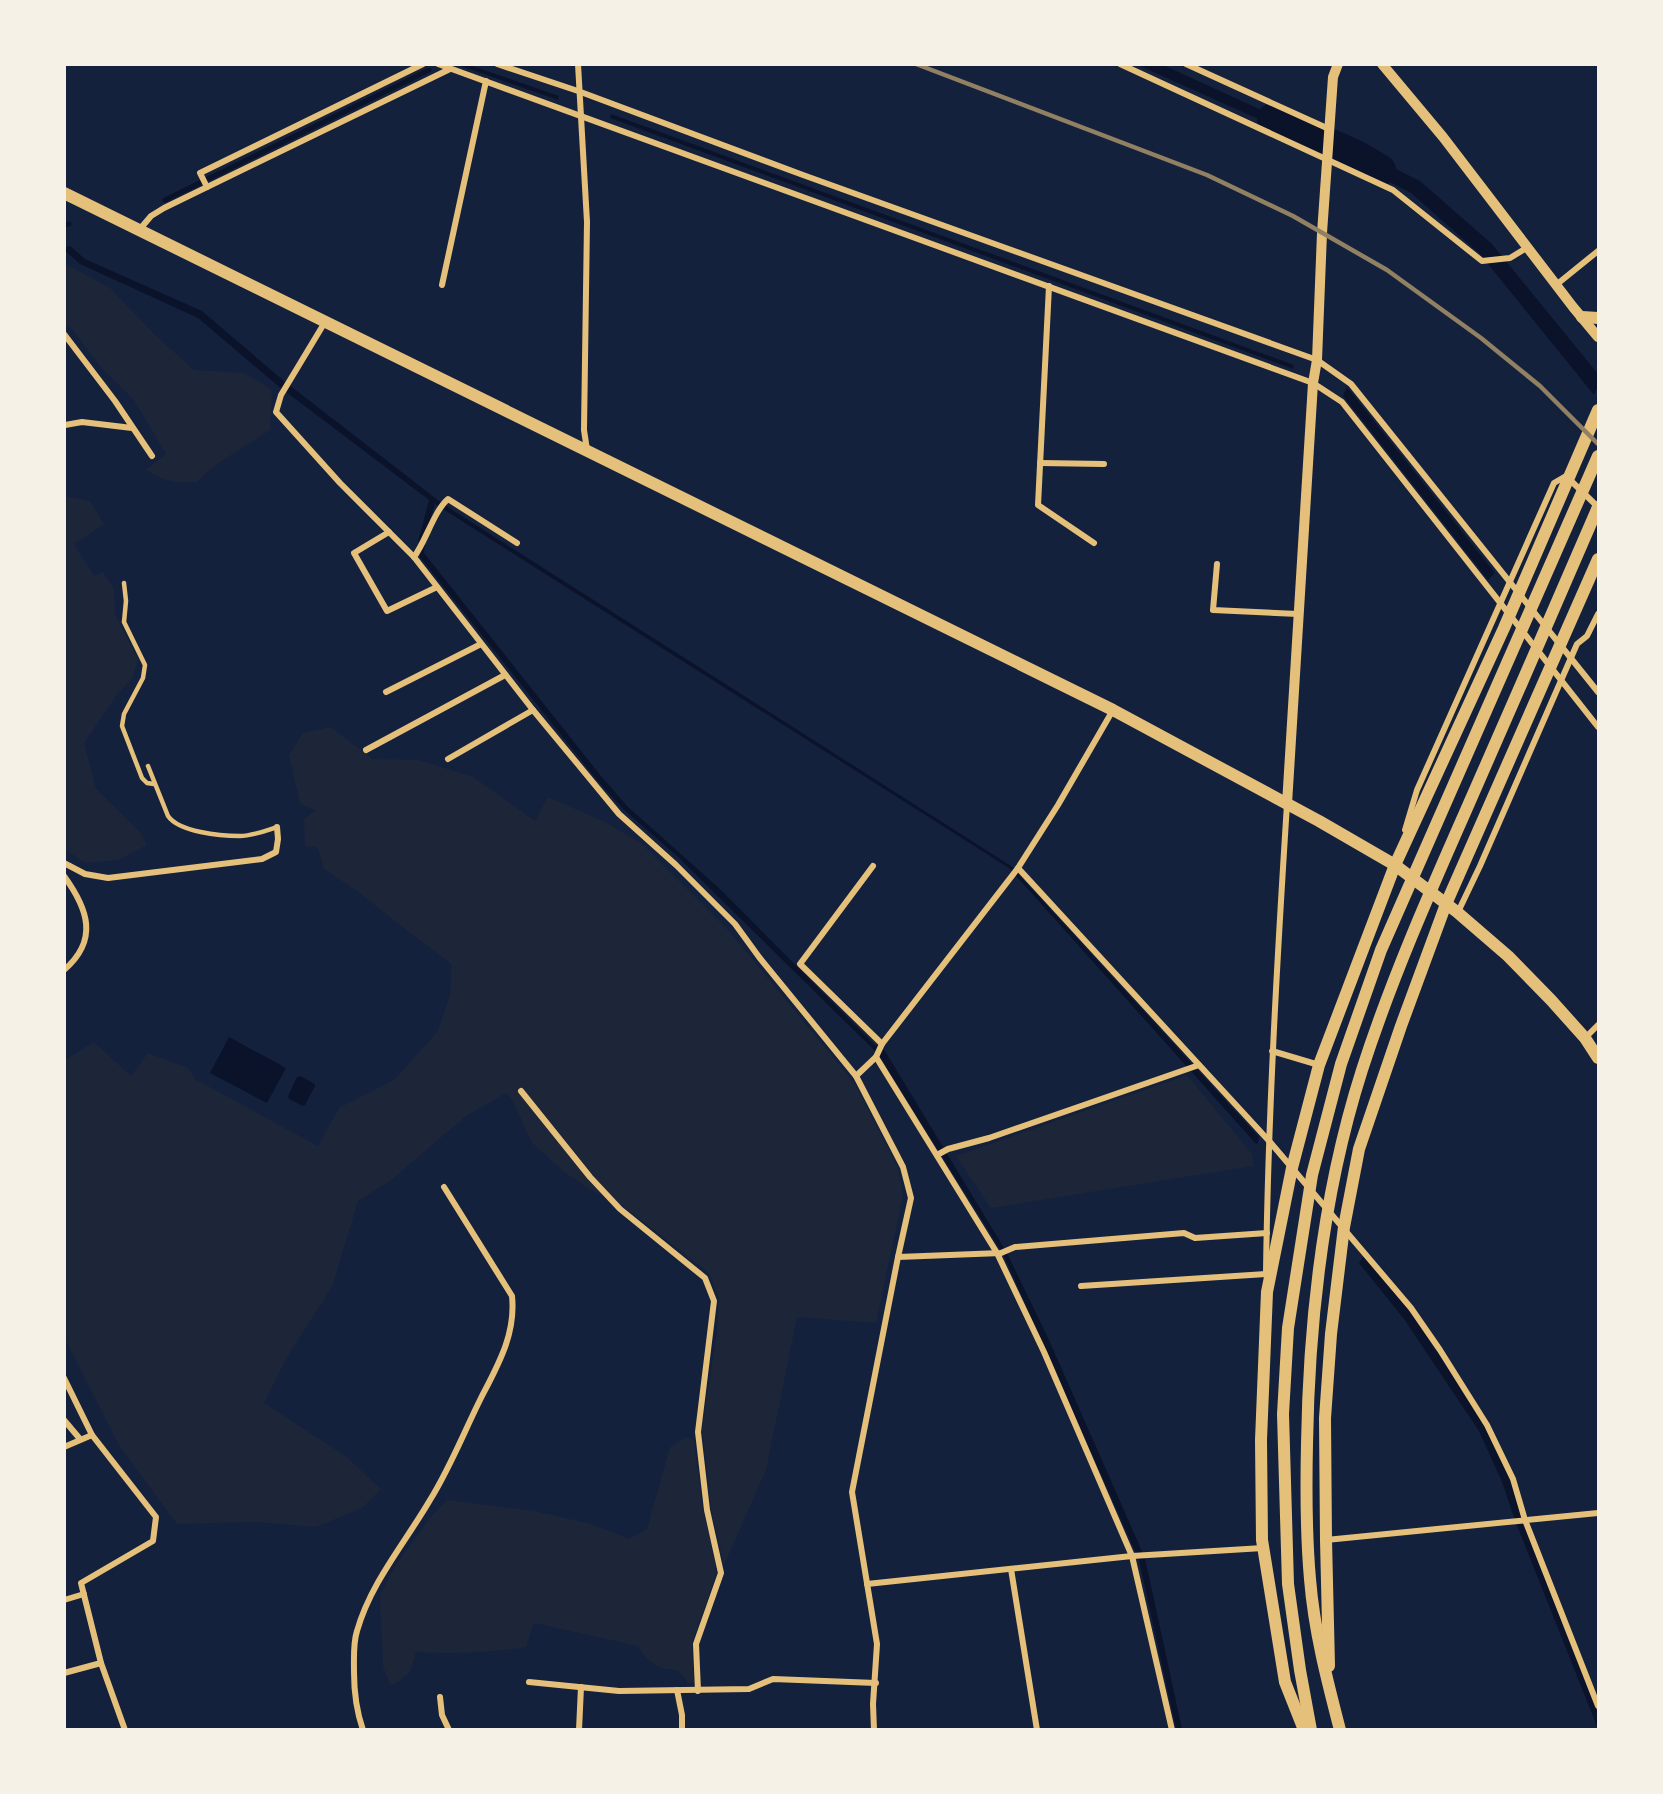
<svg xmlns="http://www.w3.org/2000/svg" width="1663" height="1794" viewBox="0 0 1663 1794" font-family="Quicksand,sans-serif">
<rect width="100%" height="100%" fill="#14213d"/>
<g fill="#1d2539">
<path d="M 64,263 L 110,288 L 155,335 L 194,370 L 245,373 L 272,390 L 270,430 L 211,468 L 197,482 C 174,483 166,482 146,470 L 166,454 L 134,400 L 100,366 L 72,329 L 65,326 Z"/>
<polygon points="65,496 90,501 104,524 74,544 94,576 103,572 114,589 115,615 138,659 132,679 118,693 84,743 96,789 141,833 147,845 118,860 85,863 65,849"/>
<polygon points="330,727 373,759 419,760 473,777 535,821 548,797 605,822 642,844 729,931 855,1084 898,1168 903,1195 876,1323 797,1317 766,1470 724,1565 711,1509 702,1429 717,1332 719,1299 709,1273 623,1206 588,1188 563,1171 532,1143 512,1099 506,1093 466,1116 390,1181 358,1201 332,1287 287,1357 264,1403 347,1457 381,1489 362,1508 316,1527 255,1522 177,1524 120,1447 65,1339 65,1060 94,1042 131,1076 148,1053 188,1068 195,1079 318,1146 339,1108 394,1080 438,1031 450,995 452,965 354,889 324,869 318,848 305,846 304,819 316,810 300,804 289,755 303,733"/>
<polygon points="1187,1075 1252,1154 1253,1166 991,1208 956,1156"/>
<path d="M 686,1437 L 694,1441 L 703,1510 L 717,1572 L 692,1643 L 694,1684 L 688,1683 L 678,1670 C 656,1669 650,1664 638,1646 L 534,1623 L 526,1647 C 490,1653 453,1654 416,1652 L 410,1672 L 394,1685 L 389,1683 L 383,1666 L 380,1595 L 396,1564 L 430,1518 L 447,1500 L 535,1511 L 591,1524 L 629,1539 L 647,1529 L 670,1447 Z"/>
</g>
<g fill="#0b132b">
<polygon points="458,65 470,65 559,96 558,100"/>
<polygon points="1138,65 1163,65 1312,133 1309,142"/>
<polygon points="611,114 1294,365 1293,369 610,118"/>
<polygon points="1342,142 1420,181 1492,244 1598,374 1598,385 1594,395 1480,254 1411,193 1340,156"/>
<polygon points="70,246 85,259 202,311 284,381 443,504 1011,866 1259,1137 1257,1145 1009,868 435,504 426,533 424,553 601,776 627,806 720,889 874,1044 885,1051 1007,1253 1049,1340 1145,1558 1182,1729 1176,1729 1139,1560 1003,1254 883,1062 873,1049 678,857 623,809 596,779 420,557 418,542 429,500 277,385 198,318 80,264 65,251 65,247"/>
<polygon points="1347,387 1495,573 1488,580 1343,396"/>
<polygon points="229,1037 286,1068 267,1103 210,1073"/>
<polygon points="300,1076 315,1084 315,1086 305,1105 303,1106 289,1099 288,1096 297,1077"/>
<polygon points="1365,1254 1409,1309 1485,1426 1511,1479 1523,1522 1598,1714 1598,1729 1516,1523 1502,1482 1479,1431 1404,1319 1359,1263"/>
</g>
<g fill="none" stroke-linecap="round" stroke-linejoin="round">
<g stroke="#0b132b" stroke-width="5">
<polyline points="165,200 429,70"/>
<polyline points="64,225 69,224"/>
</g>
<polyline stroke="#0b132b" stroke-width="32" points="1273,119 1354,155 1380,170"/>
<g stroke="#e5c07b" stroke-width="4.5">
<polyline points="124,583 126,601 124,622 145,665 143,678 124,714 122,726 142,778 147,783 154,784"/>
<path d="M 148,766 L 168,816 C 179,832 220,836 240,836 C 252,836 265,831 277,827"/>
</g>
<g stroke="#e5c07b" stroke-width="6">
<polyline points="438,64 1313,383 1342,402 1598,727"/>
<polyline points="497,64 578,91 803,175 1317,360 1351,384 1598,692"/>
<polyline points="578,64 587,222 584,430 587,450"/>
<polyline points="1120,64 1393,190 1482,261 1510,258 1528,247"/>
<polyline points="1186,64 1329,129"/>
<polyline points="207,187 200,173 423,64"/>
<polyline points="140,229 151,216 164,208 450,69"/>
<polyline points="442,285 486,81"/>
<polyline points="1556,285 1598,251"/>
<polyline points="1049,286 1038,505 1094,543"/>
<polyline points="325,322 281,395 276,412 340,483 414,557 533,710 619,814 676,865 735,924 759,957 856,1076 903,1167 911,1198 898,1257"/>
<polyline points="64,334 115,401 152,456"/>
<polyline points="65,425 82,422 132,428"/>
<polyline points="1040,463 1104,464"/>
<polyline points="389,532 354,553 387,611 437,587"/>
<path d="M 414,557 C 426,541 434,511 448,499 L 517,543"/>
<polyline points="1217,564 1213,610 1298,614"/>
<polyline points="386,692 481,644"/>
<polyline points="366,750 505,675"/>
<polyline points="448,759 533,710"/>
<polyline points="1405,830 1417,790 1554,483 1566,476 1598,507"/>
<polyline points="64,863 85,874 108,878 262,859 276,852 278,839 277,827"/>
<polyline points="873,866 800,964 882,1044"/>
<polyline points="1018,868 1270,1142 1411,1308 1440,1350 1487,1425 1513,1479 1525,1520 1598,1706"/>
<path d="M 64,876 C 88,909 99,940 64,970"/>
<polyline points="1458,912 1480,866 1577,644 1587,636 1598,614"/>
<polyline points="1585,1038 1598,1025"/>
<polyline points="1272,1051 1319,1065"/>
<polyline points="876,1057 997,1253 1044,1352 1132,1556 1172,1730"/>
<polyline points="856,1076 876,1057 882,1044 1018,868 1058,805 1113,710"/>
<polyline points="521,1091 590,1177 620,1209 705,1278 714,1301 698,1432 707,1510 721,1573 696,1644 698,1691"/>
<polyline points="937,1155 948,1149 989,1138 1199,1065"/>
<path d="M 1266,1273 C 1268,1117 1277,961 1287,804"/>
<polyline points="1081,1286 1266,1274"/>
<polyline points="64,1378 92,1435 156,1517 153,1541 81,1583 101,1663 125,1730"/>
<polyline points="64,1420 80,1439"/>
<polyline points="64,1447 92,1435"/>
<polyline points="1326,1540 1598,1513"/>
<polyline points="1011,1569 1037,1730"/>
<polyline points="867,1584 1132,1556 1263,1548"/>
<polyline points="64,1600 84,1594"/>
<polyline points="64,1673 101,1663"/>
<polyline points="529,1682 619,1691 749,1689 773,1679 876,1683"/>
<polyline points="677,1690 682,1715 682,1730"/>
<polyline points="440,1697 442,1715 449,1730"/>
<path d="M 363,1730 C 356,1710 354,1692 354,1672 C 354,1658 353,1643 357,1631 C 371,1582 405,1543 430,1500 C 450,1468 464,1432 481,1398 C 498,1365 516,1334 512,1296 L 444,1187"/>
<polyline points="579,1730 581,1687"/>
<polyline points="874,1730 873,1704 877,1644 852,1492 898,1257 1001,1253 1015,1247 1184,1233 1195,1238 1267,1233"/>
</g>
<g stroke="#e5c07b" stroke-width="10">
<polyline points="1382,64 1443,137 1573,307 1598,337"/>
<polyline points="1287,804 1313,383 1317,360 1322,233 1333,77 1338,64"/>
</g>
<g stroke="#e5c07b" stroke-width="12">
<polyline points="64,193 1113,710 1319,821 1395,865 1457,912 1508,956 1551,1000 1585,1038 1598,1058"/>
<polyline points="1582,317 1598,318"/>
<polyline points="1329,1666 1326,1540 1325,1418 1331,1334 1344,1227 1359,1149 1401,1026 1446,904 1598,559"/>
<polyline points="1304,1730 1285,1682 1262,1540 1261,1440 1267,1292 1292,1168 1319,1065 1395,865 1504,628 1598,410"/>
<polyline points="1311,1730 1300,1670 1288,1584 1283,1414 1288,1328 1312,1175 1341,1064 1381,950 1598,456"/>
<path d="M 1340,1730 C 1327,1680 1314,1630 1310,1579 C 1306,1534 1306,1489 1307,1444 C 1309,1319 1324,1189 1362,1070 C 1391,980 1429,894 1467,808 C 1511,708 1555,607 1598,507"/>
</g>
<polyline stroke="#918062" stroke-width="4.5" points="916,64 1207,175 1293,216 1387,270 1481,338 1540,386 1598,444"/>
</g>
<rect width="1663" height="1794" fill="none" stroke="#f6f1e7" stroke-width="132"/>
</svg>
